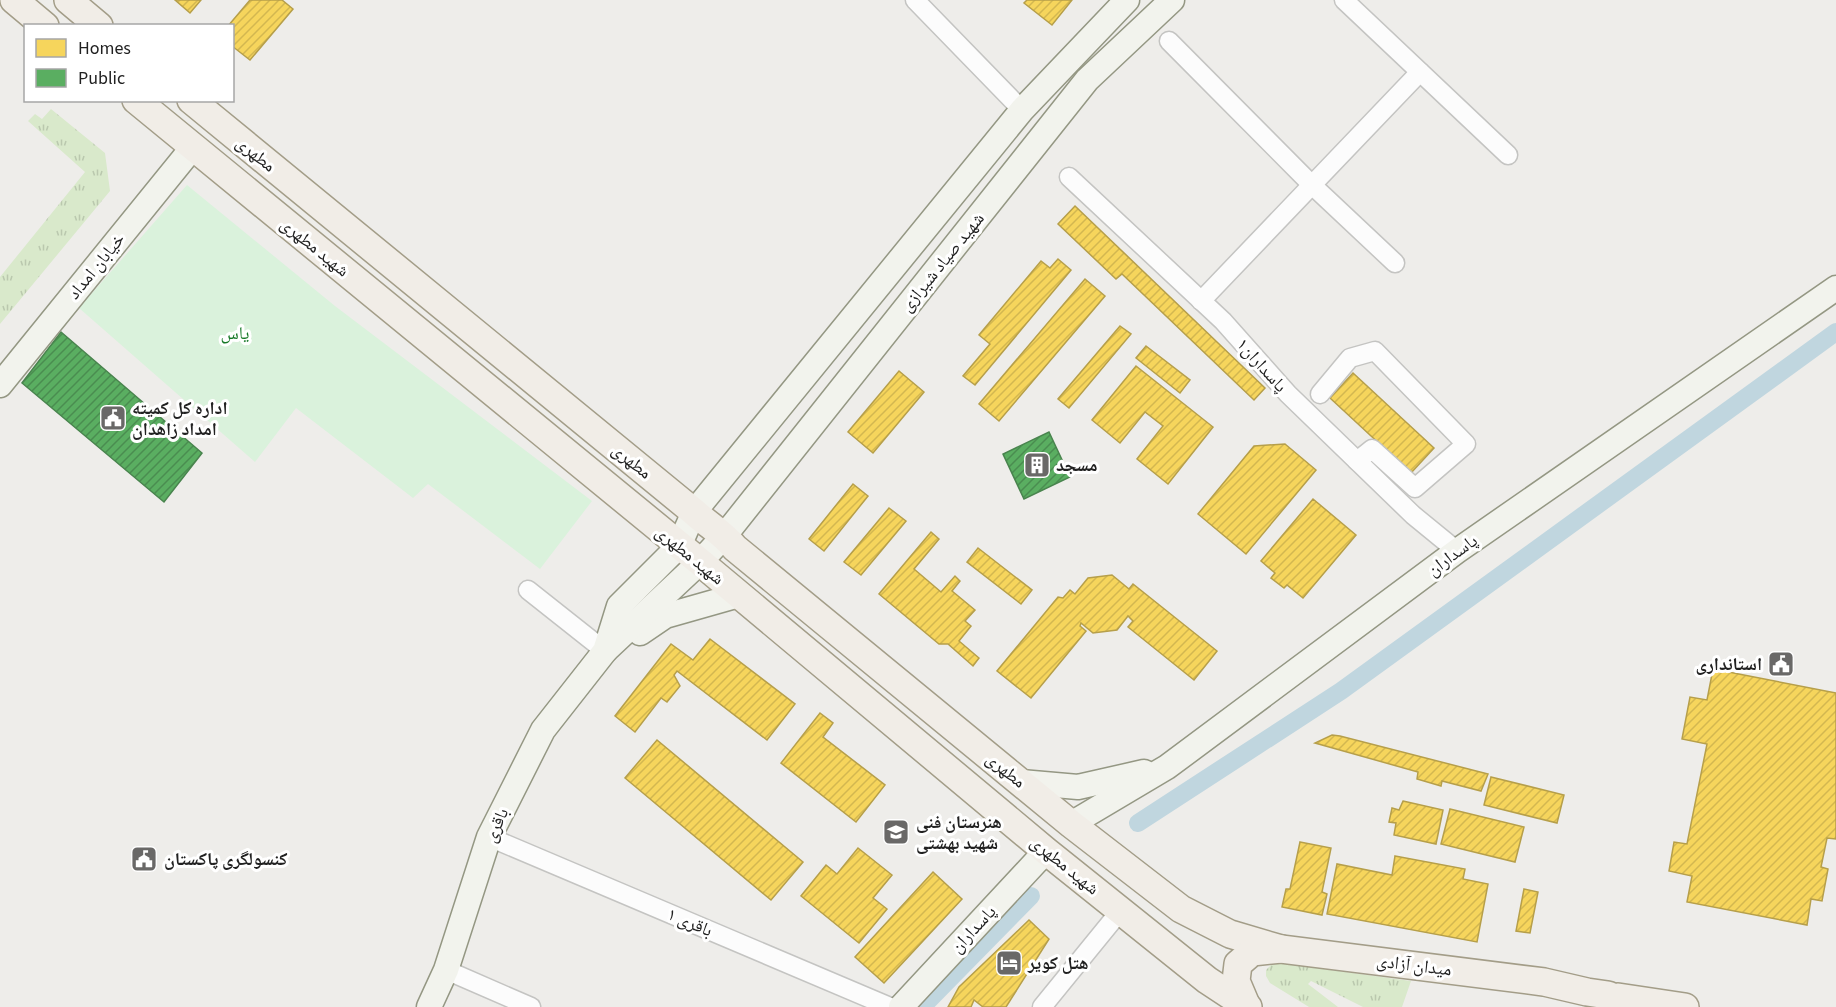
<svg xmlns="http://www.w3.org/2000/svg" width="1836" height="1007" viewBox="0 0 1836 1007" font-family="'Source Sans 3','Noto Naskh Arabic',sans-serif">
<defs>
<pattern id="grass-tufts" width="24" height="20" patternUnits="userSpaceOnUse" patternTransform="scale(1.5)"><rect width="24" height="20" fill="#d9e9cb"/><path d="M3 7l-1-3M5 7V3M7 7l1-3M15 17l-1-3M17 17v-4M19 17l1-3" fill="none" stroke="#bac8ae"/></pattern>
<pattern id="homes-hatch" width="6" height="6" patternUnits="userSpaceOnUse" patternTransform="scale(1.5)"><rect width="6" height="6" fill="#f6d55c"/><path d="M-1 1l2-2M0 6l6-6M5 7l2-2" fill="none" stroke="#d3b750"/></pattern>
<pattern id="public-hatch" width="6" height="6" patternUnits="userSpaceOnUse" patternTransform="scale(1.5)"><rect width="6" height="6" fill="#5aae61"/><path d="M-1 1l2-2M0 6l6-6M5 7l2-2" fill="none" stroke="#4a8d50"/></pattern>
</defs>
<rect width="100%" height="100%" fill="#eeedea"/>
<g fill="url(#grass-tufts)">
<polygon points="51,109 105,153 110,191 0,324 0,277 85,172 28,121 35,114 42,119"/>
<polygon points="1280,963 1411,981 1402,1007 1363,1007 1311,981 1308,984 1338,1007 1309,1007 1270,983 1266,976 1266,970 1271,965"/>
</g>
<polygon fill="#daf2dc" points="187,185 335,306 592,501 540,569 428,484 413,498 296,408 255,462 79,308"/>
<g fill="url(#homes-hatch)" stroke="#b69f4a" stroke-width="1.5">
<polygon points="175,0 201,0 190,13"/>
<polygon points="250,0 282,0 293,9 250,60 232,46 232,26 228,26"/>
<polygon points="1027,0 1072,0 1052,25 1024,3"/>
<polygon points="1075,206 1265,388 1254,400 1122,274 1116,279 1058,224"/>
<polygon points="1058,259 1071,270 975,385 963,376 990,344 979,335 1041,261 1050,268"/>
<polygon points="1085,279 1105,296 999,421 979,404"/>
<polygon points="1120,326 1131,334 1069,408 1058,399"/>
<polygon points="1146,346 1190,380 1180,393 1136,358"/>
<polygon points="1136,366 1213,427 1168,484 1137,459 1163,426 1145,412 1120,443 1092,420"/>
<polygon points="899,371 924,392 873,453 848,432"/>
<polygon points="1353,373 1434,448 1411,473 1330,398"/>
<polygon points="1285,444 1316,470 1246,554 1198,514 1254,446"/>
<polygon points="853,484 868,496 824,551 809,539"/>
<polygon points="1313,499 1356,535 1303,598 1287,585 1284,588 1271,578 1275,573 1261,561"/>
<polygon points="889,508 906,521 861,575 844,562"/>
<polygon points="931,532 939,539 914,569 941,592 955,576 960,581 952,591 975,610 965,621 971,626 959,641 979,658 973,666 948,644 939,644 879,594"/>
<polygon points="978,548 1032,590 1021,604 967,562"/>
<polygon points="1112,575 1129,589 1133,584 1217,651 1194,680 1128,627 1133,621 1128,616 1117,630 1093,633 1081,623 1080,626 1086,631 1031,698 997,671 1058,597 1063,598 1070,590 1075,594 1088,578"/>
<polygon points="710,639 795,704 767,740 677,671 674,675 680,686 667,702 661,698 635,732 615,716 671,644 693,660"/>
<polygon points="1713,669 1836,693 1836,839 1827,838 1821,867 1828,869 1822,901 1811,899 1807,925 1687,902 1692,876 1669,871 1674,842 1687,844 1707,744 1682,739 1690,697 1707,700"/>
<polygon points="820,713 833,723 823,737 885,785 856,822 781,763"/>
<polygon points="1332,735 1340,736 1488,774 1481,791 1442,781 1441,786 1417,779 1418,772 1315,743"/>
<polygon points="657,740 803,862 771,900 625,778"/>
<polygon points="1491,777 1564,795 1557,823 1484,805"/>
<polygon points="1403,801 1443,810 1436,844 1394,835 1396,823 1389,822 1392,808 1399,810"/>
<polygon points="1450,809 1524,827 1515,862 1441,844"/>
<polygon points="1300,842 1331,848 1322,892 1327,894 1322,915 1282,907 1286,889 1290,889"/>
<polygon points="858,848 892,875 873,898 887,909 859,943 801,896 826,865 837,874"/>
<polygon points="1395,856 1465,869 1463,879 1488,884 1477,942 1327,914 1337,864 1392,875"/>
<polygon points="933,872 962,899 884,983 855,957"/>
<polygon points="1524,889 1538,892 1530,933 1516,931"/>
<polygon points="1029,920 1049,939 1006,1007 983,1007 974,1000 971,1007 948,1007 959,987"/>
</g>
<g fill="url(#public-hatch)" stroke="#49844e" stroke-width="1.5">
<polygon points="61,332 202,453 164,502 22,383"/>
<polygon points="1049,432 1070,477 1024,499 1003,454"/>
</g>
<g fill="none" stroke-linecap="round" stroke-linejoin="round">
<g stroke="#c0d6df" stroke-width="18">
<polyline points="1138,823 1341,691 1836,332"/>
<polyline points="922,1007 1031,896"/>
</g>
<defs>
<g id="street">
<polyline points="915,0 1022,110"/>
<polyline points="1344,0 1508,155"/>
<polyline points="1169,41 1312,185 1395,263"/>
<polyline points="1069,177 1223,321 1288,394 1413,515 1457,551"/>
<polyline points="1201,301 1420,72"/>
<polyline points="1320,394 1350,358 1375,351 1466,444 1415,488 1372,449 1357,461"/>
<polyline points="528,590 605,651"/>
<polyline points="489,837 890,1007"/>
<polyline points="446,970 531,1007"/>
<polyline points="1042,1007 1121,910"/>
</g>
<g id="secondary">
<polyline points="0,385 193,147"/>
<polyline points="640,633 665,616 739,595"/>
<polyline points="606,650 700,562 725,535 1087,80 1172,0"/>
<polyline points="1021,782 1078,787 1144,772"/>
<polyline points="1071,824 1167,767 1457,551 1836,288"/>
<polyline points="429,1007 446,970 489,837 543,730 605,651 619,606 679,546 694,512 1022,110 1127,0"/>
<polyline points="901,1007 1046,851"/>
</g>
<g id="primary">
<polyline points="14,0 45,26"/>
<polyline points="68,0 99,26"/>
<polyline points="136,100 700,562 1046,851 1207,980 1248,1007"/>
<path d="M 191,100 L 694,512 C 708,525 723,533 735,548 L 1071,824 L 1181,909 L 1230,934 L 1281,949"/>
<polyline points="1618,997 1685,1007"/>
<polyline points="1247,1007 1236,981 1238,964 1252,952 1281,949 1544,982 1587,992 1608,995 1635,1007"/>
</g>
</defs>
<use href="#street" stroke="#c4c4c2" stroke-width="21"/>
<use href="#secondary" stroke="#949783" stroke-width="27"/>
<use href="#primary" stroke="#a39d88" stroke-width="30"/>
<use href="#street" stroke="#fcfcfc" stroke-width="18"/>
<use href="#secondary" stroke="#f2f3ed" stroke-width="24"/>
<use href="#primary" stroke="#f1ede7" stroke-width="27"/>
</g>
<defs>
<symbol id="civic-square" viewBox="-11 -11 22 22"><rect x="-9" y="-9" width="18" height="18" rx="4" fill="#696867" stroke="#fff"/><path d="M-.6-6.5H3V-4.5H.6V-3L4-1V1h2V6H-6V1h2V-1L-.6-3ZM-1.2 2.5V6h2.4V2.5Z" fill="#fff"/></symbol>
<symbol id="building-square" viewBox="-11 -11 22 22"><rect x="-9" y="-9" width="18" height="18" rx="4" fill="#696867" stroke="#fff"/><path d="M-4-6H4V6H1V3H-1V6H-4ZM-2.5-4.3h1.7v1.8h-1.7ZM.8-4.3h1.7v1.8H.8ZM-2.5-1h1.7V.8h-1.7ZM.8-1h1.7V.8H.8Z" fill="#fff"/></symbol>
<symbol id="school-square" viewBox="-11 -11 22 22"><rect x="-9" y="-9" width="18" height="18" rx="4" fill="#696867" stroke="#fff"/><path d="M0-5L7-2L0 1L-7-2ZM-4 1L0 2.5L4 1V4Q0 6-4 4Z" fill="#fff"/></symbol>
<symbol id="hotel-square" viewBox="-11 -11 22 22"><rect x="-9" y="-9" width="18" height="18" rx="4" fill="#696867" stroke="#fff"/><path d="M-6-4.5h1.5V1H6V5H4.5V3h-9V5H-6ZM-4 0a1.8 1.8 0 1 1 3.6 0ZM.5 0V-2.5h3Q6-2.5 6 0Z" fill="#fff"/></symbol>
</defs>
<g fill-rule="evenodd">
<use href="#civic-square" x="98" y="403" width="30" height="30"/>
<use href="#building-square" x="1022" y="450" width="30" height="30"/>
<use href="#civic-square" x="1766" y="649" width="30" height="30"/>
<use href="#school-square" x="881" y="817" width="30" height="30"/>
<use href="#civic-square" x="129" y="844" width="30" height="30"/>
<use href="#hotel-square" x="994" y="948" width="30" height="30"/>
</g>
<g text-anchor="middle" stroke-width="6" stroke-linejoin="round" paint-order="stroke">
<g font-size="18" fill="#212121" stroke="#fff">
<text transform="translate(256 154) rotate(39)" y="6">مطهری</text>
<text transform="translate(315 247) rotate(39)" y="6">شهید مطهری</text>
<text transform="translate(942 262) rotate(-51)" y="6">شهید صیاد شیرازی</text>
<text transform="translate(96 266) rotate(-51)" y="6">خیابان امداد</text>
<text transform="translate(1262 365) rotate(48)" y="6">پاسداران۱</text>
<text transform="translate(632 461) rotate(39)" y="6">مطهری</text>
<text transform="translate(690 555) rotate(39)" y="6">شهید مطهری</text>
<text transform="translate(1452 555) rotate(-36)" y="6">پاسداران</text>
<text transform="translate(1006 770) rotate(39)" y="6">مطهری</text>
<text transform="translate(496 825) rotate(-66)" y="6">باقری</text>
<text transform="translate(1065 865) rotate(39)" y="6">شهید مطهری</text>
<text transform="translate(690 922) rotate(23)" y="6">باقری ۱</text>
<text transform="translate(973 929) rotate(-47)" y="6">پاسداران</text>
<text transform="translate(1414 965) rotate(7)" y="6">میدان آزادی</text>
</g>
<g font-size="18" fill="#157826" stroke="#fff">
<text x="235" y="339">یاس</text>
</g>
<g font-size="18" font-weight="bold" fill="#212121" stroke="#fff" text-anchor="start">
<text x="132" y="414">اداره کل کمیته<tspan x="132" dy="21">امداد زاهدان</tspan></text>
<text x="1056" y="471">مسجد</text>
<text x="1762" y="670" text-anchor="end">استانداری</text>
<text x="916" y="828">هنرستان فنی<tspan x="916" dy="21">شهید بهشتی</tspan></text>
<text x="164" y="865">کنسولگری پاکستان</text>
<text x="1028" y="969">هتل کویر</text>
</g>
</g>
<rect x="24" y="24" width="210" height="78" fill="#ffffff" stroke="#a6a6a6" stroke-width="1.5"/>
<rect x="36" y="39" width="30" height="18" fill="#f6d55c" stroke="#a6a6a6" stroke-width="1.5"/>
<text x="78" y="54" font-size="18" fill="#212121">Homes</text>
<rect x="36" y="69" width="30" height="18" fill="#5aae61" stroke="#a6a6a6" stroke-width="1.5"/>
<text x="78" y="84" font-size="18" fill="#212121">Public</text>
</svg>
